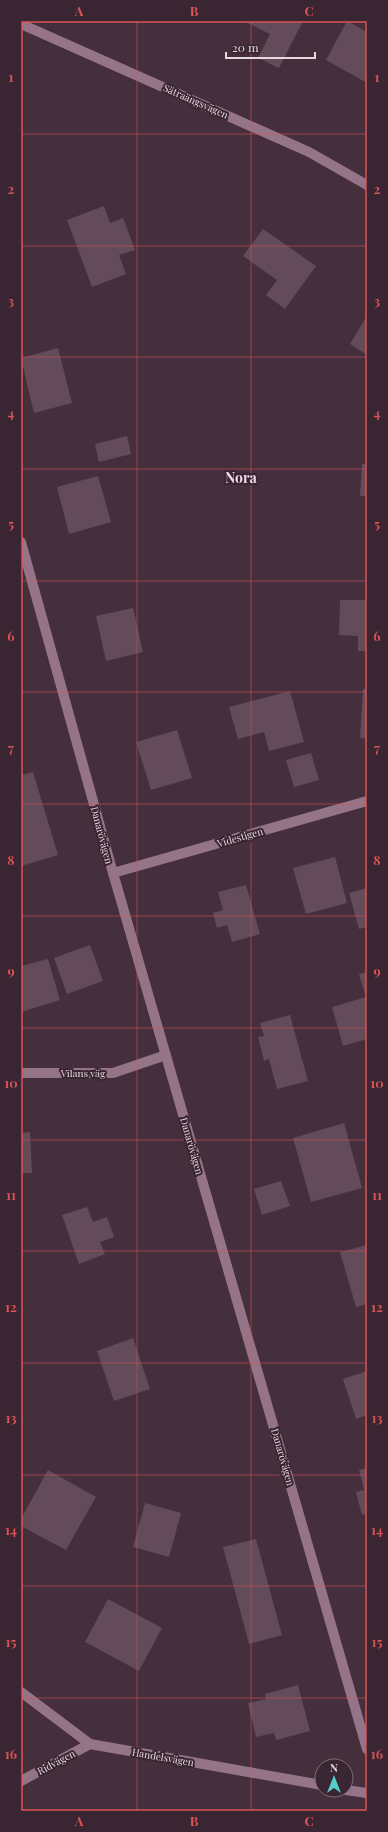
<svg xmlns="http://www.w3.org/2000/svg" width="388" height="1832" viewBox="0 0 388 1832" font-family="'Playfair Display',serif">
<rect width="100%" height="100%" fill="#452f3d"/>
<g fill="#634b5a">
<polygon points="244,21 303,21 279,68 258,58 270,34"/>
<polygon points="347,21 367,32 367,83 326,60"/>
<polygon points="104,206 110,223 123,218 135,250 119,255 126,274 92,287 67,220"/>
<polygon points="263,229 316,266 285,309 266,295 277,280 243,256"/>
<polygon points="367,316 367,355 350,344"/>
<polygon points="58,348 72,403 34,413 21,358"/>
<polygon points="127,436 131,454 99,462 95,444"/>
<polygon points="362,464 367,464 367,496 360,496"/>
<polygon points="98,476 111,522 69,534 57,487"/>
<polygon points="340,600 367,600 367,651 358,651 358,636 339,635"/>
<polygon points="133,608 143,652 106,661 96,616"/>
<polygon points="363,689 367,689 367,739 360,738"/>
<polygon points="290,691 304,742 269,751 264,732 238,739 229,707"/>
<polygon points="177,730 192,778 151,790 136,742"/>
<polygon points="311,753 319,780 294,787 286,760"/>
<polygon points="33,772 58,855 21,866 21,775"/>
<polygon points="335,857 347,903 306,914 293,868"/>
<polygon points="246,885 260,934 232,942 227,925 217,928 213,913 223,910 218,892"/>
<polygon points="367,888 367,927 359,929 349,893"/>
<polygon points="90,945 103,981 67,994 54,958"/>
<polygon points="48,959 60,1000 21,1012 21,966"/>
<polygon points="367,972 367,1039 343,1046 332,1007 366,997 359,974"/>
<polygon points="290,1015 308,1081 277,1089 269,1059 264,1061 258,1037 264,1036 260,1023"/>
<polygon points="344,1123 362,1188 311,1202 293,1138"/>
<polygon points="30,1132 32,1173 21,1173 21,1133"/>
<polygon points="281,1181 290,1206 262,1215 254,1189"/>
<polygon points="87,1207 93,1222 107,1217 114,1237 100,1242 105,1254 79,1264 62,1215"/>
<polygon points="367,1245 367,1304 356,1307 340,1252"/>
<polygon points="133,1338 150,1389 114,1401 97,1351"/>
<polygon points="367,1371 367,1415 356,1419 343,1379"/>
<polygon points="367,1468 367,1514 362,1515 356,1492 364,1490 359,1470"/>
<polygon points="48,1470 96,1497 66,1550 21,1526 21,1519"/>
<polygon points="145,1503 181,1513 169,1557 133,1547"/>
<polygon points="256,1539 282,1635 249,1644 223,1547"/>
<polygon points="108,1599 162,1628 139,1671 85,1642"/>
<polygon points="298,1685 310,1731 276,1740 274,1733 256,1737 248,1703 266,1699 265,1694"/>
</g>
<g fill="none" stroke-linecap="round" stroke-linejoin="round">
<g stroke="#957488" stroke-width="10">
<polyline points="21,24 309,152 367,185"/>
<polyline points="21,542 113,873 367,1749"/>
<polyline points="113,873 367,801"/>
<polyline points="21,1073 113,1073 166,1055"/>
<polyline points="21,1692 90,1744 322,1785"/>
<polyline points="21,1781 90,1744"/>
<polyline points="346,1790 367,1793"/>
</g>
</g>
<path fill="none" stroke="#da5456" stroke-width="1" stroke-opacity="0.55" d="M 137,21 L 137,1811M 251,21 L 251,1811M 21,134 L 367,134M 21,246 L 367,246M 21,357 L 367,357M 21,469 L 367,469M 21,581 L 367,581M 21,692 L 367,692M 21,804 L 367,804M 21,916 L 367,916M 21,1028 L 367,1028M 21,1140 L 367,1140M 21,1251 L 367,1251M 21,1363 L 367,1363M 21,1475 L 367,1475M 21,1586 L 367,1586M 21,1698 L 367,1698"/>
<g text-anchor="middle" stroke-width="4" stroke-linejoin="round" paint-order="stroke">
<g font-size="10" fill="#e7d8e1" stroke="#3a2532">
<text transform="translate(196 101) rotate(24)" y="4">Sätraängsvägen</text>
<text transform="translate(102 835) rotate(75)" y="4">Danarövägen</text>
<text transform="translate(240 837) rotate(-16)" y="4">Videstigen</text>
<text x="83" y="1077">Vilans väg</text>
<text transform="translate(192 1146) rotate(74)" y="4">Danarövägen</text>
<text transform="translate(283 1457) rotate(74)" y="4">Danarövägen</text>
<text transform="translate(163 1757) rotate(10)" y="4">Handelsvägen</text>
<text transform="translate(56 1762) rotate(-28)" y="4">Ridvägen</text>
</g>
<g font-size="14" font-weight="bold" fill="#f5d9ea" stroke="#3a2532">
<text x="241" y="483">Nora</text>
</g>
</g>
<rect width="388" height="1832" fill="none" stroke="#3a2532" stroke-width="44"/>
<g transform="translate(334 1778)"><circle r="19" fill="#3a2532" stroke="#7f6d78"/>
<path d="M0-3L7 15L0 10L-7 15Z" fill="#54cdc8"/>
<text y="-6" font-size="11" font-weight="bold" text-anchor="middle" fill="#e7d8e1">N</text>
</g>
<path d="M226 52v6h89v-6" fill="none" stroke="#e7d8e1" stroke-width="2"/>
<text x="232" y="52" font-size="12" fill="#e7d8e1" stroke="#3a2532" stroke-width="3" paint-order="stroke">20 m</text>
<rect x="22" y="22" width="344" height="1788" fill="none" stroke="#da5456" stroke-width="1.5"/>
<g font-size="13" text-anchor="middle" font-weight="bold" fill="#da5456">
<text x="79" y="16">A</text>
<text x="194" y="16">B</text>
<text x="309" y="16">C</text>
<text x="11" y="82">1</text>
<text x="377" y="82">1</text>
<text x="11" y="194">2</text>
<text x="377" y="194">2</text>
<text x="11" y="306">3</text>
<text x="377" y="306">3</text>
<text x="11" y="418">4</text>
<text x="377" y="418">4</text>
<text x="11" y="529">5</text>
<text x="377" y="529">5</text>
<text x="11" y="641">6</text>
<text x="377" y="641">6</text>
<text x="11" y="753">7</text>
<text x="377" y="753">7</text>
<text x="11" y="865">8</text>
<text x="377" y="865">8</text>
<text x="11" y="976">9</text>
<text x="377" y="976">9</text>
<text x="11" y="1088">10</text>
<text x="377" y="1088">10</text>
<text x="11" y="1200">11</text>
<text x="377" y="1200">11</text>
<text x="11" y="1312">12</text>
<text x="377" y="1312">12</text>
<text x="11" y="1423">13</text>
<text x="377" y="1423">13</text>
<text x="11" y="1535">14</text>
<text x="377" y="1535">14</text>
<text x="11" y="1647">15</text>
<text x="377" y="1647">15</text>
<text x="11" y="1759">16</text>
<text x="377" y="1759">16</text>
<text x="79" y="1826">A</text>
<text x="194" y="1826">B</text>
<text x="309" y="1826">C</text>
</g>
</svg>
